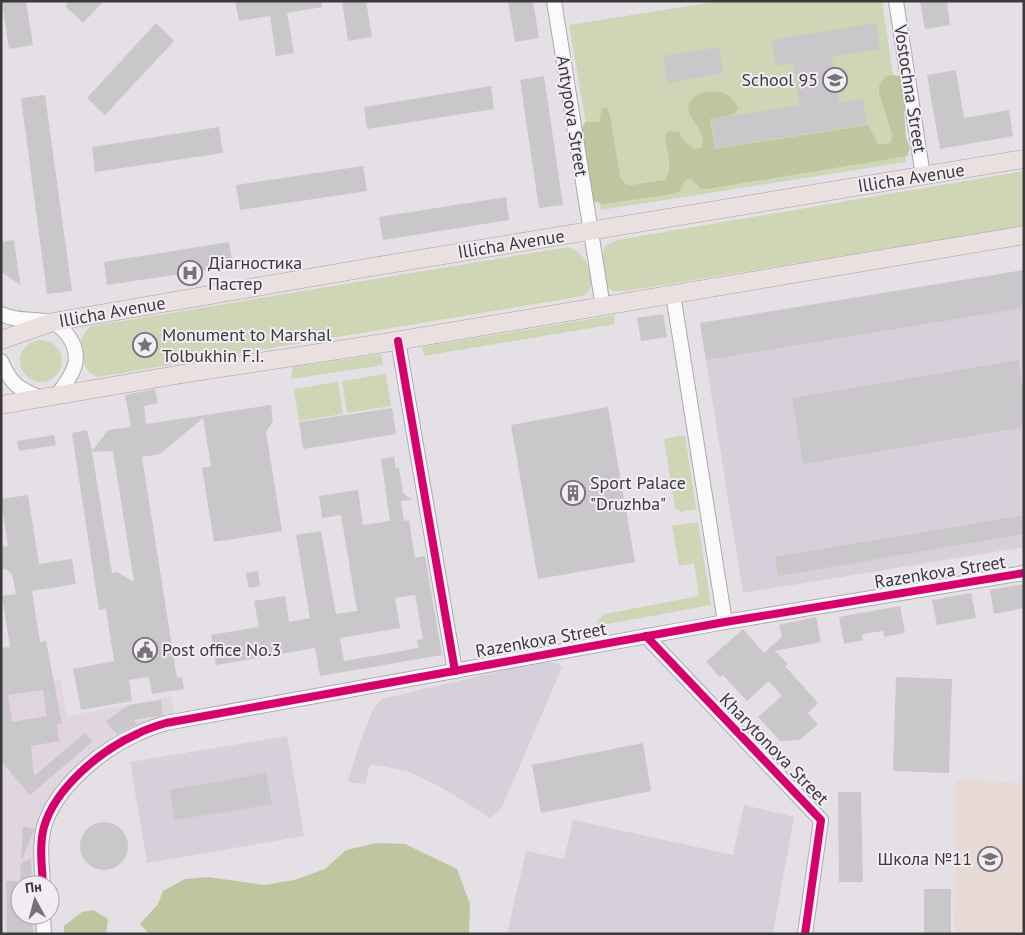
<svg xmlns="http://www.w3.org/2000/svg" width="1025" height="935" viewBox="0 0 1025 935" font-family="'PT Sans',sans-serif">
<rect width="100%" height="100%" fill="#e4e0e5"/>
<polygon fill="#e1d5e0" points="60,679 67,716 171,697 176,727 165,729 127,745 93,768 54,808 38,885 20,885 20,915 39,915 39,934 5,934 1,854 1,691"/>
<g fill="#d7cfd9">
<polygon points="1024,270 1024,547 743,593 700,323"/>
<polygon points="543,661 558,664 562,667 502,807 491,818 439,786 407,771 370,764 365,784 348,782 357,751 373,709 382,699"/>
<polygon points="287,736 304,836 147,863 130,762"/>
<polygon points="744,805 794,817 773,934 507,934 526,851 564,859 573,820 733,855"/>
</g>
<polygon fill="#e7d9d4" points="956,780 1024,783 1024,934 955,934"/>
<g fill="#cfd6b5">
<polygon points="720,1 882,1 906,162 601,210 569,25"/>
<polygon points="1024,171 1024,226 626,291 613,291 606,286 602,254 605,246 617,240"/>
<path d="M 568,247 C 587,251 602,286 583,296 L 98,377 C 78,371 74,336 92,326 Z"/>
<polygon points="614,315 615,324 424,356 422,347"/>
<circle cx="41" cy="361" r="21"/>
<polygon points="381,354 383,365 291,379 293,367"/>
<polygon points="386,374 391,406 347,413 342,381"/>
<polygon points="338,382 343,414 299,421 294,389"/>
<polygon points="685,435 696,509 681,512 675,508 664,439"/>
<polygon points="698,522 711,605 597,626 599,619 605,614 699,596 694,563 679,566 672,526"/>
</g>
<g fill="#bec6a0">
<path d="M 893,75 L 899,76 L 904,80 L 908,106 L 904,112 L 906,137 L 910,149 L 907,156 L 707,189 L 700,188 C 694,183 693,176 685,180 L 680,191 L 673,194 L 604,204 L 592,201 L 581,130 L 585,122 L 599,122 L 602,108 L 607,107 L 610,116 L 620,177 L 625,184 L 632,185 L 665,180 C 674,168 666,150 665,136 L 667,132 L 670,131 L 679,132 L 685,142 L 694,149 L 702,148 C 702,147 704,141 703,140 C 702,125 677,112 694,97 C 702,91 712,91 721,92 C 729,93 734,101 738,108 L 735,114 L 710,119 L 715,149 L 868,125 L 878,144 L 888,144 L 891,142 L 892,134 L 879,93 L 879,86 L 886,76 Z"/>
<polygon points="377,843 405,844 457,869 470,904 469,934 149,934 140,924 158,904 163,891 185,879 208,877 264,885 294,880 325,869 346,850"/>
<polygon points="93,910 108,919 106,934 64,934 64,926 82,912"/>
</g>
<g fill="#cac7cb" fill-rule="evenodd">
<polygon points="2,1 26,1 33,45 9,49"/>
<polygon points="70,1 104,1 83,23 65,6"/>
<polygon points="235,1 322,1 322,7 287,13 294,53 276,56 270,16 239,21"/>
<polygon points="342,1 366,1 372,37 348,41"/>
<polygon points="508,1 533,1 539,38 515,42"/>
<polygon points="920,1 947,1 950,25 925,29"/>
<polygon points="156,23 174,41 105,115 87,98"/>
<polygon points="876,23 880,49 832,57 839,103 863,99 867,124 716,148 711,119 800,105 793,63 776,66 772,40"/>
<polygon points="719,47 723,73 667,83 663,56"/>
<polygon points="956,70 964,118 1009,110 1013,136 940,149 927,75"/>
<polygon points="544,76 563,205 539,208 520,80"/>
<polygon points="491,86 494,109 367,129 364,107"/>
<polygon points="45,95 72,291 47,294 21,98"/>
<polygon points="219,127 223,153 95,172 92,147"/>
<polygon points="363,166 367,191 240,210 236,185"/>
<polygon points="506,197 509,220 383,240 379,217"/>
<polygon points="14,240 18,270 21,285 1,272 1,242"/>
<polygon points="229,242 233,266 107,285 104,262"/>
<polygon points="1024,270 1024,308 706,360 700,323"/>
<polygon points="663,314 667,337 641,341 637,318"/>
<polygon points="1018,360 1024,396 1024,427 803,464 792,398"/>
<path d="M 155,389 L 158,403 L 144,406 L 146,424 L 271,405 L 273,421 L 266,432 L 282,531 L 214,542 L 202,468 L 211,466 L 203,418 L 160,454 L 142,457 L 177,678 L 182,677 L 184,689 L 152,694 L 149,677 L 129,680 L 132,701 L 81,710 L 73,669 L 114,661 L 106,609 L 99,610 L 72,433 L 87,430 L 92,451 L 108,430 L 131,427 L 125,395 ZM 113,451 L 115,464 L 134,582 L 117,572 L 112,573 L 92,452 Z"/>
<polygon points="608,407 635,562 538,579 511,425"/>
<polygon points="392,408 396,434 303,449 299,422"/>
<polygon points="54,435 56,445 19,451 17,441"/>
<path d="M 394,457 L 396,468 L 399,468 L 403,493 L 412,500 L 401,501 L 404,521 L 409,520 L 415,558 L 425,556 L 442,655 L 320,676 L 315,648 L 216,665 L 211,635 L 259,627 L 254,601 L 285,596 L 289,622 L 310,618 L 296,535 L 321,531 L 336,614 L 357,611 L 341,515 L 322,518 L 319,496 L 358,490 L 363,525 L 390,521 L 381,459 ZM 415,595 L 423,639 L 417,640 L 418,648 L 344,661 L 340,638 L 400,628 L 395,598 Z"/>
<path d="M 28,495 L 39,564 L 72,559 L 76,584 L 32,591 L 40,642 L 46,641 L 62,724 L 57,725 L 59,741 L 31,746 L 34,776 L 85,733 L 92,742 L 30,795 L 1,761 L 1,648 L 10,647 L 2,596 L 16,594 L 12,574 L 6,569 L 1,570 L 1,547 L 8,546 L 1,499 ZM 43,690 L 47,716 L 12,722 L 8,695 Z"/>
<polygon points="1024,515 1024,534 778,576 775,557 891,537 891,538"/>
<polygon points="258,571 260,586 249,588 246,573"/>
<polygon points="1024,584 1024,608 994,614 990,590"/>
<polygon points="971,593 976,618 937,625 932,600"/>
<polygon points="900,606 905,633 884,637 883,631 862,634 863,640 844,644 839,617"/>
<polygon points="816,617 821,642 775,651 788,664 785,666 818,703 808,713 818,724 800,740 780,741 758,717 782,696 769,681 747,701 723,675 720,677 706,662 743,629 764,653 782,637 779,625"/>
<polygon points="896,677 952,679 949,773 893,771"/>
<polygon points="161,700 163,715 134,720 137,724 117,734 114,730 113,731 106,721 129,705"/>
<polygon points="643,743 651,791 541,813 532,765"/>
<polygon points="266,773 272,804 175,820 170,790"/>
<polygon points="838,792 861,792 863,882 839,882"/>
<circle cx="104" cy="846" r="24"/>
<polygon points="23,826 35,829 22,859 21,859"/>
<polygon points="31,858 32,885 20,885 21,863"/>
<polygon points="6,881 17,881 17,915 32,915 33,934 7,934"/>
<rect x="924" y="889" width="27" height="45"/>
</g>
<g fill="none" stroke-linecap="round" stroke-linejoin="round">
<defs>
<g id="minor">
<polyline points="554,1 603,307"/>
<polyline points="896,1 923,176"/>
<polyline points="673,294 725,622"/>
<path d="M 1,314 C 17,322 34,318 51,322 C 56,323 63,329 66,333 C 86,357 72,376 57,395"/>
<polyline points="398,341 455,671"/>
<path d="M 1,361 C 11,384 18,389 41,398"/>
<polyline points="646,636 821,820 805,934"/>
<path d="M 43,885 C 42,867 39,845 44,827 C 55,788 101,750 137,734 C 146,729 156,726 166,723 L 725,622 L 1024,573"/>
<polyline points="43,915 44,934"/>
</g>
<g id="major">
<polyline points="1,340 53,322 372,267 1024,159"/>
<polyline points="1,405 188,373 384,343 1024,235"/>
</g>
</defs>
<use href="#minor" stroke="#aca9ac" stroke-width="16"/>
<use href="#major" stroke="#ae9e9c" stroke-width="19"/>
<use href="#minor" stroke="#fbfafb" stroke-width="14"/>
<use href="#major" stroke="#e9e0df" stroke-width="18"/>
<defs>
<g id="cycleway">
<polyline points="398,341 455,671"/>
<polyline points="646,636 821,820 805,934"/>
<path d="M 43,885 C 42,867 39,845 44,827 C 55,788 101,750 137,734 C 146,729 156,726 166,723 L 725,622 L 1024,573"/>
</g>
</defs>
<use href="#cycleway" stroke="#f2ecf4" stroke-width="11"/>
<use href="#cycleway" stroke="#d6006c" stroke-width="8"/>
</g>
<defs>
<symbol id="school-ring" viewBox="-11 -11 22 22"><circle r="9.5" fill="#f2ecf4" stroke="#767377" stroke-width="1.5"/><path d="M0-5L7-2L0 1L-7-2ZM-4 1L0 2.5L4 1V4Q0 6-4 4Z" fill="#767377"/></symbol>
<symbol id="hospital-ring" viewBox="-11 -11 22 22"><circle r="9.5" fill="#f2ecf4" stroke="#767377" stroke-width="1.5"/><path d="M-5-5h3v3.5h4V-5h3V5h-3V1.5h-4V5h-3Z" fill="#767377"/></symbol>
<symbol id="sight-ring" viewBox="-11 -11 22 22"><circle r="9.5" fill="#f2ecf4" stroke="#767377" stroke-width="1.5"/><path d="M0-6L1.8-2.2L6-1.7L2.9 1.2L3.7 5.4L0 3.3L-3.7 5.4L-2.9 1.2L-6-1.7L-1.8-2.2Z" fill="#767377"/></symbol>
<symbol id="building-ring" viewBox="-11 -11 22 22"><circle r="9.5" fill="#f2ecf4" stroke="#767377" stroke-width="1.5"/><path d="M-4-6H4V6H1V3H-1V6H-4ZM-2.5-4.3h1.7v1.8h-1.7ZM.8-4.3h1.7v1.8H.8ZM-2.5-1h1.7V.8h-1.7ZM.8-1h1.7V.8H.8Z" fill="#767377"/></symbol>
<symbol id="civic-ring" viewBox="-11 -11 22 22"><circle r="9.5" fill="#f2ecf4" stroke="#767377" stroke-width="1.5"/><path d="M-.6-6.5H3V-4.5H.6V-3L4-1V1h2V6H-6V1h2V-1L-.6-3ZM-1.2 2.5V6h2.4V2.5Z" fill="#767377"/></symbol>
</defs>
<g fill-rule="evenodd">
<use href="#school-ring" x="821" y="66" width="28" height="28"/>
<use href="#hospital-ring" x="176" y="259" width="28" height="28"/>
<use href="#sight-ring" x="131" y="331" width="28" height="28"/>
<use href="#building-ring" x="559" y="479" width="28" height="28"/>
<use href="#civic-ring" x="131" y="636" width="28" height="28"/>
<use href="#school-ring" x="976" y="845" width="28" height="28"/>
</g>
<g text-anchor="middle" stroke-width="4" stroke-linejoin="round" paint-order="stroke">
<g font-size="18" fill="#3b393c" stroke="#f2ecf4" text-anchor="start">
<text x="818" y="86" text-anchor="end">School 95</text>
<text x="208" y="269">Діагностика<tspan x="208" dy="21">Пастер</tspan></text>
<text x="162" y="341">Monument to Marshal<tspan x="162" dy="21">Tolbukhin F.I.</tspan></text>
<text x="590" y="489">Sport Palace<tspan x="590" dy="21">"Druzhba"</tspan></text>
<text x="162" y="656">Post office No.3</text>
<text x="972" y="865" text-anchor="end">Школа №11</text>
</g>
<g font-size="18" fill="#3b393c" stroke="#f2ecf4">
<text transform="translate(910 89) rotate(81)" y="6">Vostochna Street</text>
<text transform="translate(572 116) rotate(81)" y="6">Antypova Street</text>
<text transform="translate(911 178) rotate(-9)" y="6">Illicha Avenue</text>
<text transform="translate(511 244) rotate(-9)" y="6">Illicha Avenue</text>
<text transform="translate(112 312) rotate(-10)" y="6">Illicha Avenue</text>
<text transform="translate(940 572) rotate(-9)" y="6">Razenkova Street</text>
<text transform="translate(541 640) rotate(-10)" y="6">Razenkova Street</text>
<text transform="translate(774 749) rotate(46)" y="6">Kharytonova Street</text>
</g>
</g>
<rect width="1025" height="935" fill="none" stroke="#3b393c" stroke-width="5"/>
<g transform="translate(35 900) rotate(353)"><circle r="24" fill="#f2ecf4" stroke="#a9a4aa"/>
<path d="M0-4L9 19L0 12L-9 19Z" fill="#767377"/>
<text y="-8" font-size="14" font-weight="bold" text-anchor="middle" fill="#3b393c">Пн</text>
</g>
</svg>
